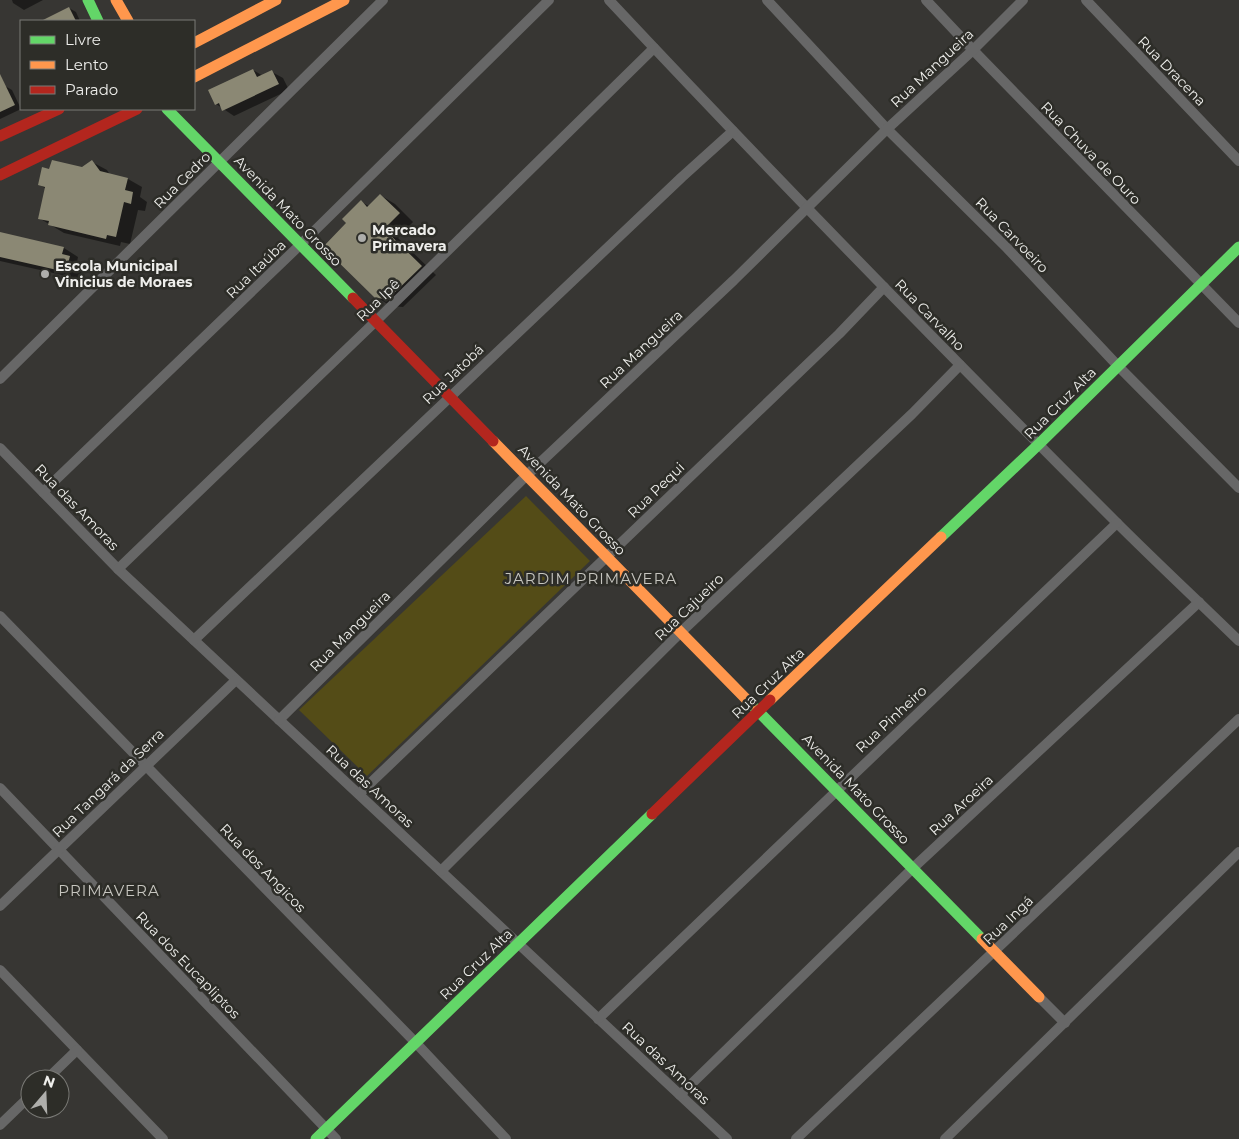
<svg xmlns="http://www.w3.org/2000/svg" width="1239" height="1139" viewBox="0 0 1239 1139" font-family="Montserrat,sans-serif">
<rect width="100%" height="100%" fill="#373633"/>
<polygon fill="#544c17" points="526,496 590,561 367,776 299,710"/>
<g fill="#0007">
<polygon points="12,0 43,0 24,10 13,3"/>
<polygon points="69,8 76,12 80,21 49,21 48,19"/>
<polygon points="253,70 263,76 272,72 283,78 289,90 234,116 216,104"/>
<polygon points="5,86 12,90 21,109 0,119 0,88"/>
<polygon points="92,162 107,170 110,175 128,179 142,187 140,197 147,202 145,211 138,210 130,244 121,242 120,246 64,233 39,218 46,189 39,184 49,170 83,169"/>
<polygon points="380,195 395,204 413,222 398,238 436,275 403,307 391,306 376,297 348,223 361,202 369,206"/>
<polygon points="0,234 64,248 78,257 77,262 84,265 80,279 0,261"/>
</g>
<g fill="#8b8874">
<polygon points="69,7 76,21 41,21"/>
<polygon points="253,69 257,77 272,70 279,84 222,111 219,103 215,105 208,90"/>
<polygon points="0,74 15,105 0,112"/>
<polygon points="52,160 82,167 92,160 100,171 128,178 125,190 133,192 131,204 124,202 116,237 107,235 106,239 48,225 49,221 38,219 45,187 38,185 42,167 49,169"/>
<polygon points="380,194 400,213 384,229 422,266 388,299 375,298 323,247 346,223 342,219 361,200 367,207"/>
<polygon points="0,232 64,247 62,254 70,256 66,272 0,257"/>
</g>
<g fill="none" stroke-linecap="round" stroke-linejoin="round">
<g stroke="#676767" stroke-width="10">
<path d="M 609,0 C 775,177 944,350 1116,522 C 1156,562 1198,601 1239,641"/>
<polyline points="767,0 887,129 1007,248 1118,366 1239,488"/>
<polyline points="926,0 973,50 1239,323"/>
<polyline points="1086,0 1239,161"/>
<polyline points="0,379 383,0"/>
<polyline points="0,448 118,569 727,1139"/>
<polyline points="43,492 301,244 549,0"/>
<polyline points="118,569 376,321 654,48"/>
<polyline points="0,616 416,1043 506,1139"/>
<polyline points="194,640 682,177 733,131"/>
<polyline points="279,720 527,475 734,280 887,129 973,50 1023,0"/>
<polyline points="0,788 336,1139"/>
<polyline points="359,794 839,334 884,287"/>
<polyline points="441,871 681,632 912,414 960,365"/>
<polyline points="0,906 236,680"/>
<polyline points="0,970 163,1139"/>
<polyline points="1039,997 1065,1023"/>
<polyline points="598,1019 1117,523"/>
<polyline points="47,1079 77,1050"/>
<polyline points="680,1095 913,868 1199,602"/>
<polyline points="0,1125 30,1096"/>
<polyline points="796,1139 1239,719"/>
<polyline points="945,1139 1239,852"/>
</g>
<g stroke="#63d668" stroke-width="11">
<polyline points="88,0 98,21"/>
<polyline points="167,109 353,298"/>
<polyline points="941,537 1039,444 1239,247"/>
<polyline points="751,704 982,939"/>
<polyline points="316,1139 652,814"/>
</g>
<g stroke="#ff974d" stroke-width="11">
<polyline points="116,0 128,21"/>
<polyline points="194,43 276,0"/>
<polyline points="194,77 344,0"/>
<polyline points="493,441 751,704"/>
<polyline points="770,700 941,537"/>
<polyline points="982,939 1039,997"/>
</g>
<g stroke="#b3261e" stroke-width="11">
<polyline points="0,136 59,109"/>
<polyline points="0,175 137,109"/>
<polyline points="353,298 493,441"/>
<polyline points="652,814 770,700"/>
</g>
</g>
<g fill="#aeaeab" stroke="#2d2d28" stroke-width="2">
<circle cx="362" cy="238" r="5"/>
<circle cx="45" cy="274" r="5"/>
</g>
<g text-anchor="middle" stroke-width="5" stroke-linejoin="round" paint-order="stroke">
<g font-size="14" fill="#eeeeeb" stroke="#2d2d28">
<text transform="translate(932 68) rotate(-43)" y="5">Rua Mangueira</text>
<text transform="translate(1172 71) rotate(46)" y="5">Rua Dracena</text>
<text transform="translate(1091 153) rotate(46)" y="5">Rua Chuva de Ouro</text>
<text transform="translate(182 180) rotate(-45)" y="5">Rua Cedro</text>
<text transform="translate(288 211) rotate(46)" y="5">Avenida Mato Grosso</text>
<text transform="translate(1012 235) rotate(46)" y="5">Rua Carvoeiro</text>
<text transform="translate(256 269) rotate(-44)" y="5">Rua Itaúba</text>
<text transform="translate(378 300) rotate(-44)" y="5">Rua Ipê</text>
<text transform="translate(930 315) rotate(46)" y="5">Rua Carvalho</text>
<text transform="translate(641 349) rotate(-43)" y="5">Rua Mangueira</text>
<text transform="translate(453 374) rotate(-44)" y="5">Rua Jatobá</text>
<text transform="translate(1060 403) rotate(-45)" y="5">Rua Cruz Alta</text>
<text transform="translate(656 490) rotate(-44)" y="5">Rua Pequi</text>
<text transform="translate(572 500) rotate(46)" y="5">Avenida Mato Grosso</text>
<text transform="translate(77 507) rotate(46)" y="5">Rua das Amoras</text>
<text transform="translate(689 607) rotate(-44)" y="5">Rua Cajueiro</text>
<text transform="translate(350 631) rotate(-45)" y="5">Rua Mangueira</text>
<text transform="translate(768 683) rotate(-44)" y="5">Rua Cruz Alta</text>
<text transform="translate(891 719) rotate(-43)" y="5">Rua Pinheiro</text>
<text transform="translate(108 783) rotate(-44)" y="5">Rua Tangará da Serra</text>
<text transform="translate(370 786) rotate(43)" y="5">Rua das Amoras</text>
<text transform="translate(856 789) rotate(46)" y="5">Avenida Mato Grosso</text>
<text transform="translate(961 805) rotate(-43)" y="5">Rua Aroeira</text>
<text transform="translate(263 868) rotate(46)" y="5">Rua dos Angicos</text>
<text transform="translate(1008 920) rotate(-44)" y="5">Rua Ingá</text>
<text transform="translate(476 964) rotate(-44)" y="5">Rua Cruz Alta</text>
<text transform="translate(188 965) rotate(46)" y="5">Rua dos Eucapliptos</text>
<text transform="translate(666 1063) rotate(43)" y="5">Rua das Amoras</text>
</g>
<g font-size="14" font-weight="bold" fill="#eeeeeb" stroke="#2d2d28" text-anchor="start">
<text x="372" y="235">Mercado<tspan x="372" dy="16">Primavera</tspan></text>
<text x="55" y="271">Escola Municipal<tspan x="55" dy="16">Vinicius de Moraes</tspan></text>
</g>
<g font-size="15" letter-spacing="1" fill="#c6c5bf" stroke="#2d2d28">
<text x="591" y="584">JARDIM PRIMAVERA</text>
<text x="109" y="896">PRIMAVERA</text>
</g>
</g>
<rect x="20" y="20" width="175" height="90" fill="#2d2d28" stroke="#7a7a76"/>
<rect x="30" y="36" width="25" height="8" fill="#63d668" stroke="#7a7a76"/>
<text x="65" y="45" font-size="15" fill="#eeeeeb">Livre</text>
<rect x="30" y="61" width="25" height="8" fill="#ff974d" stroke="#7a7a76"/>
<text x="65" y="70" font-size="15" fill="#eeeeeb">Lento</text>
<rect x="30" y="86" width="25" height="8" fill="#b3261e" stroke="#7a7a76"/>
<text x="65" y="95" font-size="15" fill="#eeeeeb">Parado</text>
<g transform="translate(45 1094) rotate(19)"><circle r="24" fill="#2d2d28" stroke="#7a7a76"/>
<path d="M0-4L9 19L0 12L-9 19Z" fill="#aeaeab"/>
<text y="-8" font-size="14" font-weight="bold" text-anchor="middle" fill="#eeeeeb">N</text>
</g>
</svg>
